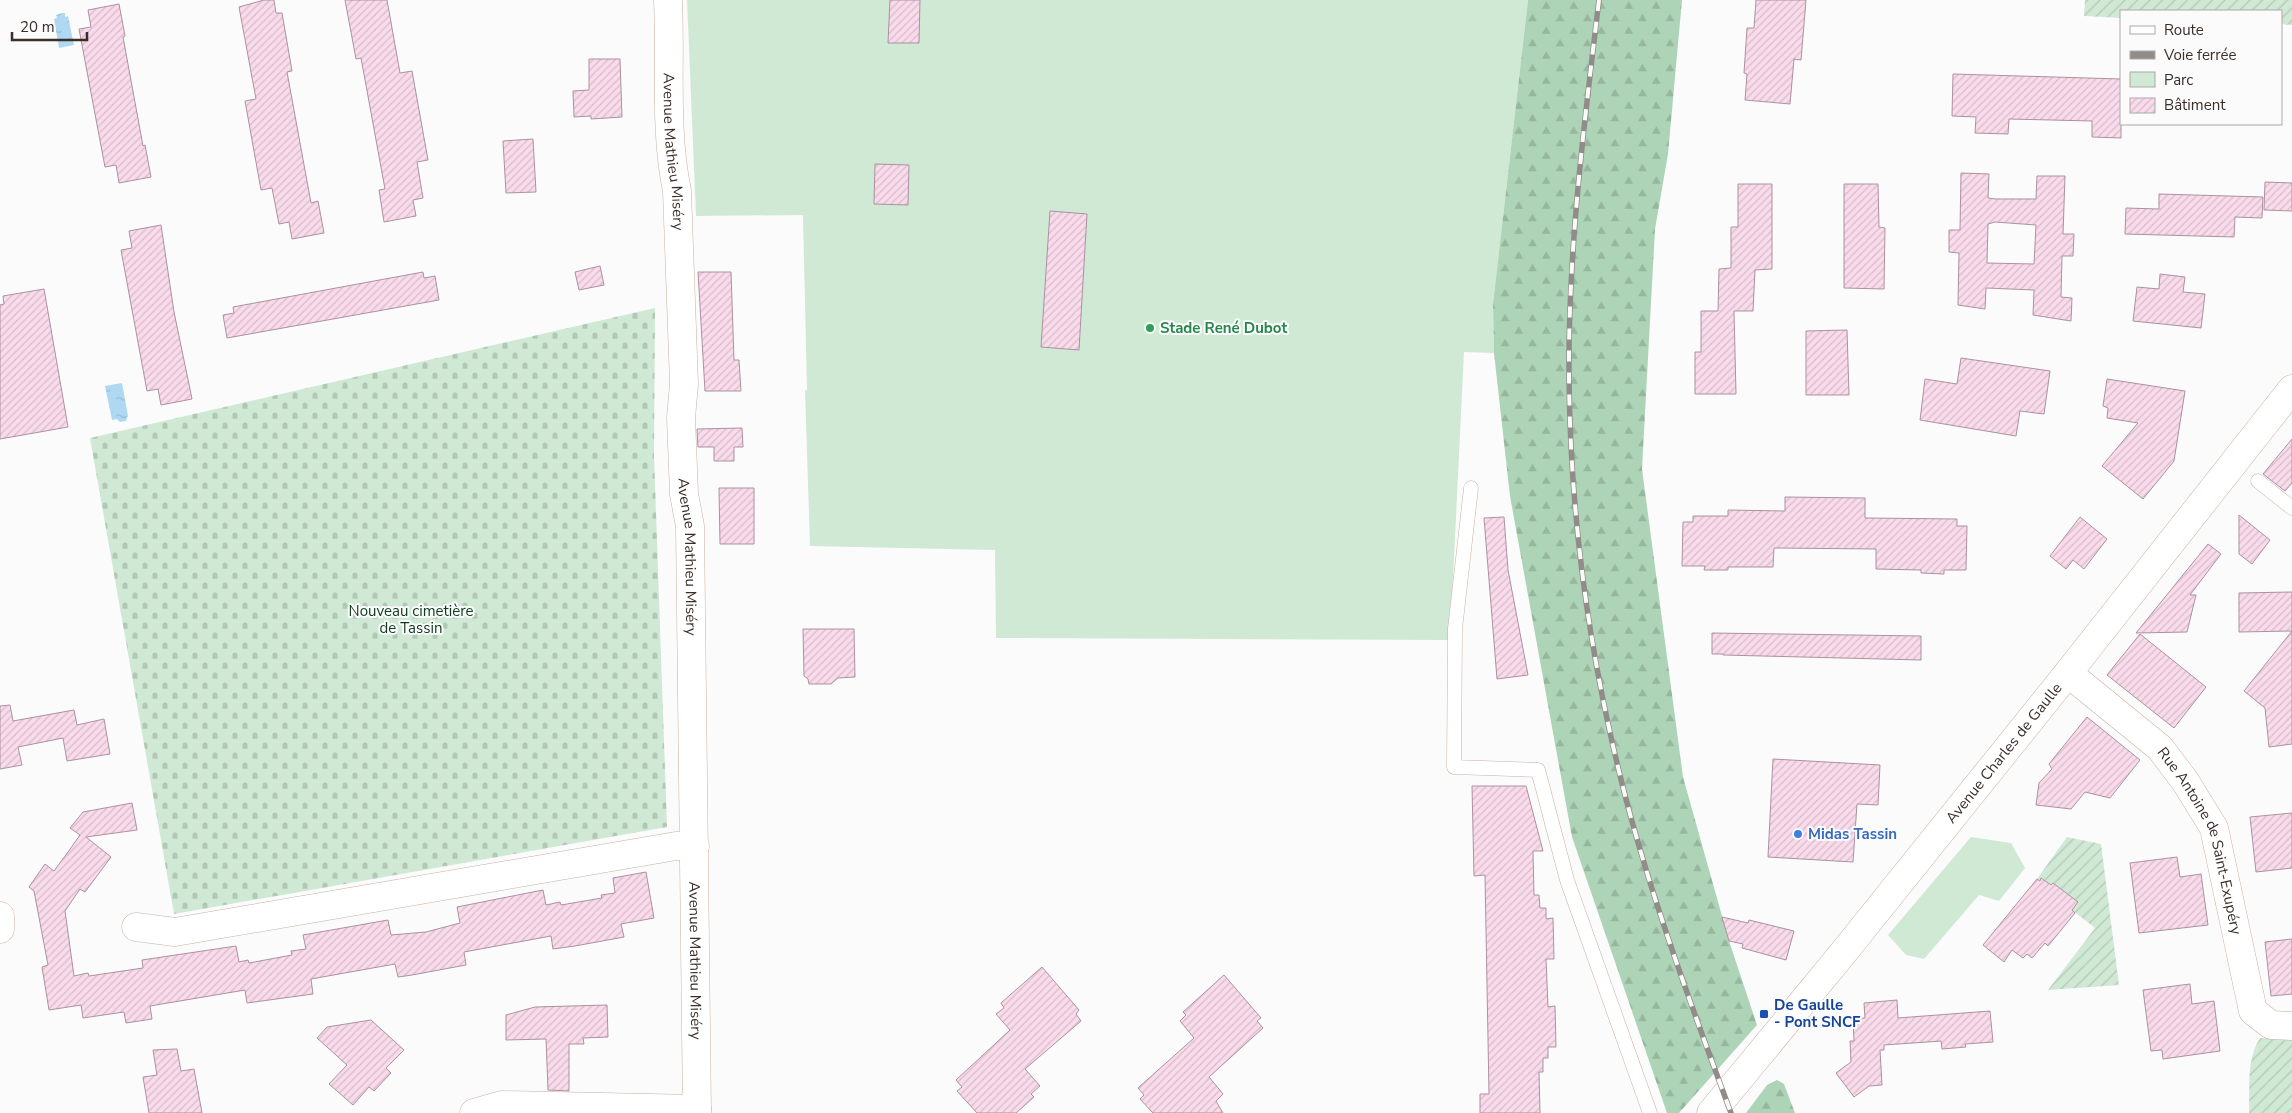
<svg xmlns="http://www.w3.org/2000/svg" width="2292" height="1113" viewBox="0 0 2292 1113" font-family="'Nunito Sans',sans-serif">
<defs>
<pattern id="forest-firs" width="22" height="20" patternUnits="userSpaceOnUse" patternTransform="scale(1.25)"><rect width="22" height="20" fill="#add4b7"/><path d="M5 1l3.5 6h-7zM16 11l3.5 6h-7z" fill="#96b69d"/></pattern>
<pattern id="cemetery-stones" width="16" height="16" patternUnits="userSpaceOnUse" patternTransform="scale(1.25)"><rect width="16" height="16" fill="#cfe9d5"/><path d="M2 7V4a2 2 0 0 1 4 0v3zM10 15v-3a2 2 0 0 1 4 0v3z" fill="#b2c8b7"/></pattern>
<pattern id="garden-furrows" width="10" height="10" patternUnits="userSpaceOnUse" patternTransform="scale(1.25)"><rect width="10" height="10" fill="#cfe9d5"/><path d="M-1 1l2-2M0 10L10 0M9 11l2-2" fill="none" stroke="#b2c8b7"/></pattern>
<pattern id="water-ripples" width="26" height="14" patternUnits="userSpaceOnUse" patternTransform="scale(1.25)"><rect width="26" height="14" fill="#afd9f3"/><path d="M2 4q2-2 4 0t4 0M15 11q2-2 4 0t4 0" fill="none" stroke="#97bbd0"/></pattern>
<pattern id="building-hatch" width="6" height="6" patternUnits="userSpaceOnUse" patternTransform="scale(1.25)"><rect width="6" height="6" fill="#f9dbeb"/><path d="M-1 1l2-2M0 6l6-6M5 7l2-2" fill="none" stroke="#d6bcca"/></pattern>
</defs>
<rect width="100%" height="100%" fill="#fbfbfb"/>
<g fill="#cfe9d5">
<polygon points="687,0 1528,0 1493,304 1494,353 1464,352 1450,640 996,638 995,550 810,546 805,390 807,390 803,215 696,216"/>
<polygon points="1971,837 2011,843 2025,868 1999,901 1979,895 1924,959 1906,955 1888,935"/>
</g>
<g fill="url(#forest-firs)">
<polygon points="1528,0 1682,0 1668,154 1655,229 1642,469 1683,777 1729,941 1757,1025 1679,1113 1667,1113 1572,837 1510,496 1494,353 1493,304"/>
<polygon points="1777,1080 1784,1084 1795,1113 1746,1113 1767,1085"/>
</g>
<polygon fill="url(#cemetery-stones)" points="655,308 654,456 667,827 174,914 90,438"/>
<g fill="url(#garden-furrows)">
<polygon points="2085,0 2292,0 2292,25 2281,24 2281,11 2121,11 2121,18 2084,16"/>
<polygon points="2067,837 2101,844 2119,985 2048,990 2095,928 2072,910 2078,902 2053,883 2051,885 2042,878 2040,881 2037,879"/>
<path d="M 2260,1038 L 2292,1039 L 2292,1113 L 2249,1113 C 2250,1088 2246,1060 2260,1038 Z"/>
</g>
<g fill="url(#water-ripples)">
<polygon points="62,13 65,13 65,17 68,16 74,45 59,48 54,19 57,18 56,15"/>
<polygon points="122,383 128,416 126,421 120,422 117,419 112,420 105,386"/>
</g>
<g fill="url(#building-hatch)" stroke="#ad91a0" fill-rule="evenodd">
<polygon points="264,0 274,0 276,13 282,13 292,71 287,72 311,203 318,201 324,233 292,239 289,222 279,224 272,188 261,190 245,101 256,99 239,7"/>
<polygon points="345,0 387,0 400,73 412,71 428,160 417,162 423,198 413,200 416,216 384,222 379,190 385,189 361,58 356,59"/>
<polygon points="890,0 920,0 919,43 888,43"/>
<polygon points="1756,0 1806,0 1801,60 1794,59 1790,104 1745,100 1747,74 1744,73 1747,28 1754,28"/>
<polygon points="119,4 125,36 123,37 143,146 145,145 151,177 119,183 116,165 105,167 79,29 91,27 88,10"/>
<polygon points="589,59 620,59 622,117 591,119 591,116 574,117 573,91 589,90"/>
<polygon points="1953,74 2121,79 2121,138 2092,137 2092,121 2009,119 2008,134 1975,133 1976,117 1952,116"/>
<polygon points="533,139 536,192 506,193 503,141"/>
<polygon points="875,164 909,165 908,205 874,204"/>
<path d="M 1961,173 L 1989,174 L 1988,198 L 1996,199 L 2036,199 L 2037,176 L 2065,176 L 2063,234 L 2074,234 L 2073,256 L 2062,256 L 2061,297 L 2072,298 L 2071,321 L 2033,315 L 2034,290 L 1986,288 L 1985,309 L 1958,305 L 1959,253 L 1949,252 L 1949,230 L 1960,230 ZM 1995,222 L 2036,225 L 2034,264 L 1987,263 L 1988,224 Z"/>
<polygon points="2265,182 2292,183 2292,211 2264,210"/>
<polygon points="1738,184 1772,184 1772,269 1755,270 1753,311 1734,311 1736,394 1695,394 1695,352 1701,352 1701,311 1718,311 1719,269 1731,268 1731,227 1738,227"/>
<polygon points="1844,184 1878,184 1879,227 1885,228 1884,289 1844,288"/>
<polygon points="2159,194 2263,197 2262,218 2235,217 2234,237 2125,234 2126,208 2159,209"/>
<polygon points="1050,211 1087,214 1079,350 1041,347"/>
<polygon points="161,225 174,312 192,399 161,405 158,389 147,391 121,250 132,248 129,231"/>
<polygon points="600,266 604,285 579,290 575,272"/>
<polygon points="423,272 424,278 435,276 439,300 227,338 223,315 234,313 233,307"/>
<polygon points="698,272 731,272 734,360 739,360 741,391 705,391"/>
<polygon points="2160,274 2185,277 2183,292 2205,294 2201,328 2133,321 2137,287 2159,289"/>
<polygon points="44,289 68,427 0,439 0,305 4,304 3,296"/>
<polygon points="1847,330 1849,395 1806,395 1806,331"/>
<polygon points="1961,358 2050,371 2044,414 2020,411 2016,436 1920,420 1925,379 1957,384"/>
<polygon points="2107,379 2185,391 2174,461 2143,499 2102,466 2138,423 2107,418 2108,408 2103,406"/>
<polygon points="742,428 743,447 734,447 734,461 714,461 714,447 698,447 697,429"/>
<polygon points="2292,439 2292,483 2285,491 2263,474"/>
<polygon points="719,488 754,488 754,544 720,544"/>
<polygon points="1785,497 1865,498 1865,518 1957,519 1957,526 1967,526 1966,570 1944,570 1944,574 1921,573 1921,570 1876,569 1876,549 1774,548 1773,567 1728,567 1728,570 1704,570 1705,566 1682,566 1683,522 1693,522 1693,516 1728,516 1728,510 1785,511"/>
<polygon points="2239,515 2270,540 2252,564 2239,554"/>
<polygon points="1504,517 1508,570 1528,675 1497,679 1484,518"/>
<polygon points="2080,517 2107,539 2084,569 2073,560 2066,569 2050,556"/>
<polygon points="2208,544 2221,554 2190,595 2196,595 2187,632 2136,633"/>
<polygon points="2292,592 2292,631 2239,632 2239,593"/>
<polygon points="803,629 854,629 855,677 838,678 831,684 809,684 808,679 804,676"/>
<polygon points="2292,631 2292,744 2269,747 2265,708 2244,691"/>
<polygon points="1712,633 1921,636 1921,660 1723,655 1723,654 1712,654"/>
<polygon points="2140,634 2206,687 2174,728 2107,675"/>
<polygon points="10,705 13,721 74,710 77,725 104,719 110,754 67,761 63,738 18,747 22,765 0,769 0,706"/>
<polygon points="2087,717 2140,760 2110,798 2085,792 2071,809 2036,805 2039,783 2052,769 2049,764"/>
<polygon points="1773,759 1880,765 1878,805 1857,804 1853,862 1768,857"/>
<polygon points="1472,786 1526,786 1543,851 1533,851 1534,895 1539,895 1540,908 1546,908 1546,919 1553,918 1554,959 1546,959 1548,1007 1555,1006 1556,1047 1548,1047 1548,1058 1543,1058 1543,1072 1539,1072 1540,1113 1480,1113 1480,1094 1489,1094 1485,875 1474,876"/>
<polygon points="132,803 137,830 86,837 111,857 85,892 80,889 65,911 74,976 88,973 89,976 143,968 142,960 236,946 239,962 248,960 249,963 292,955 291,951 306,949 303,935 388,920 391,935 426,932 460,923 457,907 543,890 546,905 560,902 561,905 602,898 601,895 615,893 613,878 646,872 654,918 621,924 624,937 575,946 553,949 551,936 464,952 466,965 412,975 398,977 395,964 311,979 313,994 247,1003 245,990 150,1006 152,1019 126,1023 124,1012 83,1018 81,1005 49,1010 42,967 48,965 34,891 29,887 45,864 54,871 68,852 80,835 70,828 83,812"/>
<polygon points="2292,813 2292,868 2256,872 2250,817"/>
<polygon points="2177,857 2180,877 2201,874 2208,925 2139,933 2130,863"/>
<polygon points="2041,878 2051,885 2053,883 2078,902 2072,910 2075,913 2048,946 2045,943 2032,958 2027,954 2023,958 2012,950 2004,962 1983,945 2037,879 2040,881"/>
<polygon points="1722,917 1748,923 1749,920 1794,931 1786,960 1742,948 1743,944 1729,941"/>
<polygon points="2292,939 2292,994 2271,996 2265,942"/>
<polygon points="1042,967 1079,1010 1076,1014 1081,1021 1025,1069 1040,1086 1031,1094 1034,1097 1016,1113 977,1113 957,1091 962,1087 956,1080 1010,1030 996,1014 1004,1008 1001,1003"/>
<polygon points="1224,975 1261,1018 1257,1021 1263,1028 1209,1077 1223,1094 1216,1101 1223,1113 1153,1113 1140,1099 1144,1095 1138,1088 1194,1038 1180,1021 1186,1015 1183,1012"/>
<polygon points="2190,984 2192,1004 2214,1001 2220,1051 2163,1059 2162,1050 2151,1051 2143,990"/>
<polygon points="1897,1000 1898,1018 1990,1011 1993,1042 1965,1044 1966,1047 1942,1049 1941,1041 1884,1045 1884,1050 1880,1050 1882,1085 1869,1086 1854,1097 1836,1073 1851,1062 1850,1041 1854,1041 1853,1019 1865,1018 1864,1003"/>
<polygon points="607,1005 608,1037 583,1038 584,1044 569,1044 569,1091 548,1090 546,1039 506,1040 506,1015 535,1007"/>
<polygon points="371,1020 404,1050 386,1068 391,1073 374,1091 369,1087 353,1105 329,1084 347,1065 317,1038 327,1027"/>
<polygon points="177,1049 181,1071 194,1069 202,1113 149,1113 143,1077 157,1075 153,1050"/>
</g>
<g fill="none" stroke-linecap="round" stroke-linejoin="round">
<defs>
<g id="service">
<polyline points="2258,481 2292,508"/>
<polyline points="1471,488 1455,629 1454,767 1538,770 1567,880 1650,1113"/>
</g>
<g id="minor">
<path id="s1" d="M 668,0 C 671,64 664,128 677,191 L 684,384 L 681,418 L 684,494 L 690,526 L 697,1113"/>
<path id="s2" d="M 2068,673 L 2160,748 L 2185,781 L 2214,828 L 2253,1011 L 2271,1025 L 2292,1026"/>
<polyline points="0,916 0,929"/>
<polyline points="136,927 175,932 676,846 695,846"/>
<polyline points="474,1113 502,1105 697,1109"/>
</g>
<g id="primary">
<path id="s3" d="M 1711,1113 L 1839,958 L 2068,673 L 2292,389"/>
</g>
</defs>
<use href="#service" stroke="#cbb0a0" stroke-width="15"/>
<use href="#minor" stroke="#cbb0a0" stroke-width="29"/>
<use href="#primary" stroke="#cbb0a0" stroke-width="29"/>
<use href="#service" stroke="#fff" stroke-width="14"/>
<use href="#minor" stroke="#fff" stroke-width="28"/>
<use href="#primary" stroke="#fff" stroke-width="28"/>
<defs>
<path id="rail" d="M 1599,0 C 1584,125 1568,250 1569,376 C 1570,518 1590,661 1626,799 C 1654,906 1693,1010 1731,1113"/>
</defs>
<use href="#rail" stroke="#928c89" stroke-width="5.5"/>
<use href="#rail" stroke="#fbfbfb" stroke-width="4" stroke-dasharray="11" stroke-linecap="butt"/>
</g>
<circle fill="#2e9e5b" stroke="#fbfbfb" stroke-width="2" cx="1150" cy="328" r="5"/>
<circle fill="#3f7fe0" stroke="#fbfbfb" stroke-width="2" cx="1798" cy="834" r="5"/>
<rect fill="#1a4fb4" stroke="#fbfbfb" stroke-width="2" x="1759" y="1009" width="10" height="10" rx="2.5"/>
<g text-anchor="middle" stroke-width="4" stroke-linejoin="round" paint-order="stroke">
<g font-size="15" fill="#392e28" stroke="#fbfbfb">
<text dy="5" stroke="none"><textPath href="#s1" startOffset="152">Avenue Mathieu Miséry</textPath></text>
<text dy="5" stroke="none"><textPath href="#s1" startOffset="558">Avenue Mathieu Miséry</textPath></text>
<text dy="5" stroke="none"><textPath href="#s3" startOffset="464">Avenue Charles de Gaulle</textPath></text>
<text dy="5" stroke="none"><textPath href="#s2" startOffset="222">Rue Antoine de Saint-Exupéry</textPath></text>
<text dy="5" stroke="none"><textPath href="#s1" startOffset="962">Avenue Mathieu Miséry</textPath></text>
</g>
<g font-size="15" font-weight="bold" fill="#27864d" stroke="#fbfbfb" text-anchor="start">
<text x="1160" y="333">Stade René Dubot</text>
</g>
<g font-size="15" fill="#0c3b1f" stroke="#fbfbfb">
<text x="411" y="616">Nouveau cimetière<tspan x="411" dy="17">de Tassin</tspan></text>
</g>
<g font-size="15" font-weight="bold" fill="#366cbe" stroke="#fbfbfb" text-anchor="start">
<text x="1808" y="839">Midas Tassin</text>
</g>
<g font-size="15" font-weight="bold" fill="#164399" stroke="#fbfbfb" text-anchor="start">
<text x="1774" y="1010">De Gaulle<tspan x="1774" dy="17">- Pont SNCF</tspan></text>
</g>
</g>
<rect x="2120" y="10" width="162" height="115" fill="#fbfbfb" stroke="#ada9a7"/>
<rect x="2130" y="26" width="25" height="8" fill="#ffffff" stroke="#ada9a7"/>
<text x="2164" y="35" font-size="15" fill="#392e28">Route</text>
<rect x="2130" y="51" width="25" height="8" fill="#928c89" stroke="#ada9a7"/>
<text x="2164" y="60" font-size="15" fill="#392e28">Voie ferrée</text>
<rect x="2130" y="72" width="25" height="15" fill="#cfe9d5" stroke="#ada9a7"/>
<text x="2164" y="85" font-size="15" fill="#392e28">Parc</text>
<rect x="2130" y="98" width="25" height="15" fill="url(#building-hatch)" stroke="#ada9a7"/>
<text x="2164" y="110" font-size="15" fill="#392e28">Bâtiment</text>
<path d="M12 32v8h75v-8" fill="none" stroke="#392e28" stroke-width="2.5"/>
<text x="20" y="32" font-size="15" fill="#392e28" stroke="#fbfbfb" stroke-width="4" paint-order="stroke">20 m</text>
</svg>
